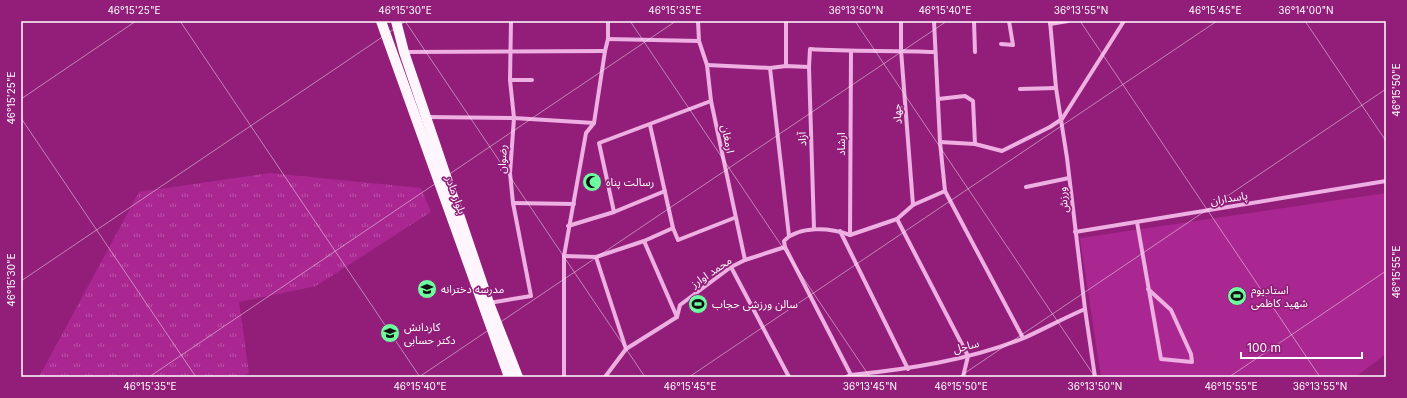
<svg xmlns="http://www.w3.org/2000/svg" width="1407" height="398" viewBox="0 0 1407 398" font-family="Inter,'Noto Sans Arabic',sans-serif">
<defs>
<pattern id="grass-tufts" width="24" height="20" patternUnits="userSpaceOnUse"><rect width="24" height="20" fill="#aa2792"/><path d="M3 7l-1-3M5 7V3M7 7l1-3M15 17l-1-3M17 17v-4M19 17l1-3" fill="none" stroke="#bb52a8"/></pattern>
</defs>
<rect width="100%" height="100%" fill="#921e7a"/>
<polygon fill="url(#grass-tufts)" points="269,173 421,188 431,212 316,286 239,302 249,373 240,377 39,377 139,192"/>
<polygon fill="#aa2792" points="1386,193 1386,354 1355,377 1101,377 1080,238"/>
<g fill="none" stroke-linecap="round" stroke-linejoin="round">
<g stroke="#eeafe2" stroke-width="4">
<polyline points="698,21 699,41 707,65 711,101 745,260"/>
<polyline points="786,21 786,66"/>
<polyline points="901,21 901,50 913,205"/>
<polyline points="934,21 940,142 945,191 1023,338"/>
<polyline points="974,21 975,52"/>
<polyline points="1050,21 1056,88 1067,158 1085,309 1095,377"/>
<polyline points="1050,24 1068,21"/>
<polyline points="608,39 699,41"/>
<polyline points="1001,44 1013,45 1009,21"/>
<polyline points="405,52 605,51"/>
<polyline points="707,65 770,68 786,66 809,67"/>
<polyline points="770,68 789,236"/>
<polyline points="510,80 532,80"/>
<polyline points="1020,89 1056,88"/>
<polyline points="938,99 965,96 973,101 975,144"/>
<polyline points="427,117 514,118 594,123"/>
<polyline points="650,125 673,228 678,240 734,218"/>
<polyline points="940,142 975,144 1002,151 1050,127 1062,119 1124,21"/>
<polyline points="1026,187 1069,178"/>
<polyline points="513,203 574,204"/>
<polyline points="614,212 599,143 711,101"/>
<polyline points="897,219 968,356 963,377"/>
<polyline points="1137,222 1161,359 1192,362 1191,354 1171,310 1148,289"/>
<polyline points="568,226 614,212 665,191"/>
<path d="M 814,229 L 809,67 L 810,49 C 852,52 893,50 935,52"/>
<polyline points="840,231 908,369"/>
<polyline points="1075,232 1386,181"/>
<polyline points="850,235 851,52"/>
<polyline points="850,235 897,219 913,205 945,191"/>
<polyline points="644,241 677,317"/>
<polyline points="785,247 851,375"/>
<polyline points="564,256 596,257 644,241 673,228"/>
<polyline points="596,257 626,349"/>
<polyline points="731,267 789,377"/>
<polyline points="489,303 531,296 513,203 510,173 514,118 510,80 511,21"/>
<polyline points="564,377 564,256 586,133 594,123 605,51 608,39 608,21"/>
<path d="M 605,377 L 626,349 L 677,317 L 680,305 L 731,267 L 745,260 L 785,247 L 784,241 C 799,225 831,228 850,235"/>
<path d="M 846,377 L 851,375 C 910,369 969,360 1024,338 C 1044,329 1064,318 1085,309"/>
</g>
<g stroke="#fff6fd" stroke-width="10">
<polyline points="381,21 509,377"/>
<polyline points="396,21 404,52 489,303 518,377"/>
</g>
</g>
<path fill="none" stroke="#fff" stroke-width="1" stroke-opacity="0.45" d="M 180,21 L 420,377M 405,21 L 645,377M 630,21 L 870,377M 855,21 L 1095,377M 1080,21 L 1320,377M 1305,21 L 1386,141M 21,99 L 136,21M 21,118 L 196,377M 21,281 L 406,21M 149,377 L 676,21M 419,377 L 947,21M 689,377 L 1217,21M 959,377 L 1386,89M 1229,377 L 1386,271"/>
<defs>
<symbol id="mosque-disc" viewBox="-11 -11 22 22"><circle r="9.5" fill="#6efca0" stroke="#921e7a"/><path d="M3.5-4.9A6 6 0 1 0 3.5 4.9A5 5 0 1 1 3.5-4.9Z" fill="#111"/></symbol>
<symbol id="school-disc" viewBox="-11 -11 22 22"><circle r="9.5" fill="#6efca0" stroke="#921e7a"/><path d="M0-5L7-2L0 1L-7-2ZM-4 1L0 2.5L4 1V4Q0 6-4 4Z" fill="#111"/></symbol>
<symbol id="stadium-disc" viewBox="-11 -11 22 22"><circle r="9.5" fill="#6efca0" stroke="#921e7a"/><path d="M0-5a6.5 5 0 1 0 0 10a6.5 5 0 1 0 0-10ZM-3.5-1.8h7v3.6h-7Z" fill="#111"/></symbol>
</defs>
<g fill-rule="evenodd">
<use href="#mosque-disc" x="581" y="171" width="22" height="22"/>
<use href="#school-disc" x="416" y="278" width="22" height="22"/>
<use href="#stadium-disc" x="1226" y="285" width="22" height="22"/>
<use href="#stadium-disc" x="687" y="293" width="22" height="22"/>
<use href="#school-disc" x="379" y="322" width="22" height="22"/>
</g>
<g text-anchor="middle" stroke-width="3.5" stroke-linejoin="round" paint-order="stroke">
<g font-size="11" fill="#fff" stroke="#921e7a">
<text transform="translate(897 114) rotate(-94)" y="4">جهاد</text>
<text transform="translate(728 139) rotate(79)" y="4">ارمغان</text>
<text transform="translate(802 139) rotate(-92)" y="4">آزاد</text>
<text transform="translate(841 144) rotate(-90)" y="4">ارشاد</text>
<text transform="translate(502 159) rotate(-88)" y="4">رضوان</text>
<text transform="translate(456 195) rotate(70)" y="4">بلوار مادر</text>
<text transform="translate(1229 198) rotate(-9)" y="4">پاسداران</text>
<text transform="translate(1063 200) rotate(-96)" y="4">ورزش</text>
<text transform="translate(711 272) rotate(-34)" y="4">محمد اوارز</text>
<text transform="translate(966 346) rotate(-15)" y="4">ساحل</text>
</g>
<g font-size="11" fill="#fff" stroke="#921e7a" text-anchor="start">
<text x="606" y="186">رسالت پناه</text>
<text x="441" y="293">مدرسه دخترانه</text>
<text x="1251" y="294">استادیوم<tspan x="1251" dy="13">شهید کاظمی</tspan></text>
<text x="712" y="308">سالن ورزشی حجاب</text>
<text x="404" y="331">کاردانش<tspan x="404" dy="13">دکتر حسابی</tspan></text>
</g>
</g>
<rect width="1407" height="398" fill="none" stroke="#921e7a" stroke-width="44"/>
<path d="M1241 352v6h121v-6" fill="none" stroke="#ffffff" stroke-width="2"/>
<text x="1247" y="352" font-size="12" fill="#ffffff" stroke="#921e7a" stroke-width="3" paint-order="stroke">100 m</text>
<rect x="22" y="22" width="1363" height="354" fill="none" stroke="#fff" stroke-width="1.5"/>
<g font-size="10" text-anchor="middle" fill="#fff">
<text x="134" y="14">46°15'25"E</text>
<text x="405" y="14">46°15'30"E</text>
<text x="675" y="14">46°15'35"E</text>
<text x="856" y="14">36°13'50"N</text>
<text x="945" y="14">46°15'40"E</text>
<text x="1081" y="14">36°13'55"N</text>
<text x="1215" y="14">46°15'45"E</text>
<text x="1306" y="14">36°14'00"N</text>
<text transform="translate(1396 90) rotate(-90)" y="4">46°15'50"E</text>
<text transform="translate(11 98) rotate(-90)" y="4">46°15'25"E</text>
<text transform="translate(1396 272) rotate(-90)" y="4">46°15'55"E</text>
<text transform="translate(11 280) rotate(-90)" y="4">46°15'30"E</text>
<text x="150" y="390">46°15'35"E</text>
<text x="420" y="390">46°15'40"E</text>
<text x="690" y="390">46°15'45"E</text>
<text x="870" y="390">36°13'45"N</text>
<text x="961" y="390">46°15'50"E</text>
<text x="1095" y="390">36°13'50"N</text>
<text x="1231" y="390">46°15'55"E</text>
<text x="1320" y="390">36°13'55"N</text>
</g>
</svg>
